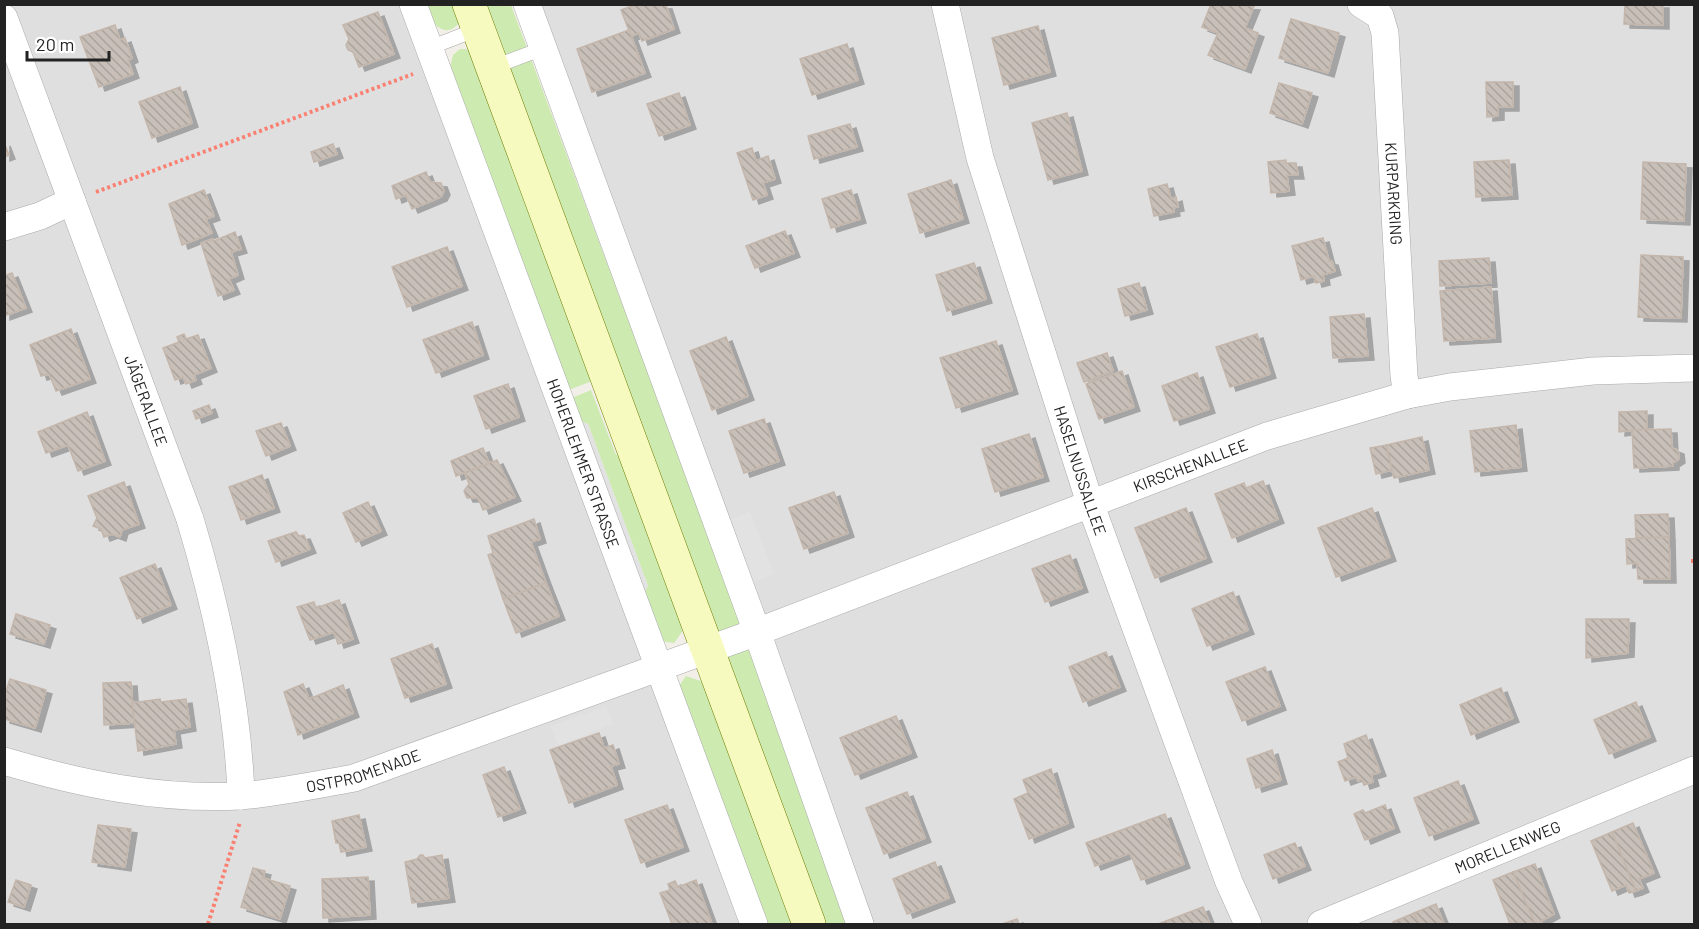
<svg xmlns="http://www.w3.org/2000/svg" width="1699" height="929" viewBox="0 0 1699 929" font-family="Barlow,sans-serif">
<defs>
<pattern id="building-back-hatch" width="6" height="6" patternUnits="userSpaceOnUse" patternTransform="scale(1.5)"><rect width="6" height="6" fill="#c7bfb8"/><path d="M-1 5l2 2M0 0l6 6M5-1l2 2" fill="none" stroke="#aba49e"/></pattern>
<filter id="shadow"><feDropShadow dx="6" dy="4" stdDeviation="0" flood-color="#0004"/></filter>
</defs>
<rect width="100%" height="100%" fill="#f2efe9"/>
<g fill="#e0dfdf">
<polygon points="5,5 403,5 740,924 5,924"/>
<polygon points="534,5 1694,5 1694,922 1688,924 871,924"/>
</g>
<g fill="#cdebb0">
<path d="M 422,5 L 455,5 L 459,23 C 443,42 430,19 422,5 Z"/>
<polygon points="483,5 511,5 773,710 849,924 825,924"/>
<polygon points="460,49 466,49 474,54 595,380 566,391 450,68 453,55"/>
<polygon points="591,390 616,455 620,454 684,629 674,643 660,641 642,596 648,586 588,424 577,420 569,399"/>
<polygon points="686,676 701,681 711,694 797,924 763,924 679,686"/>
</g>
<g fill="#e2e2e2">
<polygon points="577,420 588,424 648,586 642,596"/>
<polygon points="750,512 774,574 749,584 725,521"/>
<polygon points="606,706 613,724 558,745 551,726"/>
</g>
<g fill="url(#building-back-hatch)" stroke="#c4b6ab" stroke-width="1.5" filter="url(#shadow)">
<polygon points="637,4 666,5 674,29 642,41 639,33 631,36 621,10"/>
<polygon points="1211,4 1254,6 1245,28 1258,33 1245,69 1208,55 1218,33 1202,27"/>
<polygon points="1625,4 1663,4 1663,25 1624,24"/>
<polygon points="378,12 394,54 359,67 353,52 348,50 346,45 349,39 343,25"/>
<polygon points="1291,19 1339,33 1328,73 1279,58"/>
<polygon points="115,25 120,40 125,38 132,58 128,60 133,74 99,87 80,37"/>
<polygon points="1038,26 1050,72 1004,85 992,38"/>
<polygon points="629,30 645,73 592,92 577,49"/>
<polygon points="847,44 858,80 812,95 800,59"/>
<polygon points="1486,82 1513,82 1513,107 1498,107 1498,116 1487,117"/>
<polygon points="1279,83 1312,93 1302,124 1270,113"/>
<polygon points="180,87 192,123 152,138 139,102"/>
<polygon points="679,93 690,125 659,136 647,104"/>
<polygon points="1067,113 1082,171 1048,180 1032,123"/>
<polygon points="850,124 857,147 814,159 808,136"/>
<polygon points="4,142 9,155 4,157"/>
<polygon points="333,144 337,154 314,162 311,152"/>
<polygon points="752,148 756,161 768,156 775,179 763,183 767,195 753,200 737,153"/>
<polygon points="1286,160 1286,163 1296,163 1298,175 1287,175 1289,191 1271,193 1268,162"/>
<polygon points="1509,160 1512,195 1476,197 1474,162"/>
<polygon points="1643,162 1686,164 1684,221 1641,219"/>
<polygon points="426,172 430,182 441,183 444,191 441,197 412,209 406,195 396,199 392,186"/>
<polygon points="951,180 963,219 920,233 908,194"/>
<polygon points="1167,184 1171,199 1176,197 1178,207 1173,208 1174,212 1154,216 1148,189"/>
<polygon points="204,190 214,216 206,219 212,233 182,245 169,204"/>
<polygon points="851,190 860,219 831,228 822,199"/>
<polygon points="785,231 794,253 755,268 746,246"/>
<polygon points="235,232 241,249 231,252 238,275 229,279 234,290 218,296 201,243 213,239 214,241"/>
<polygon points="1323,238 1329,261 1332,261 1335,271 1323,275 1324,281 1316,283 1314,276 1301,280 1292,246"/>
<polygon points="447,247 462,286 407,307 392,267"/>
<polygon points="1641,255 1683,257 1681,318 1638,317"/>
<polygon points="1489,258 1491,283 1440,286 1439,261"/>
<polygon points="974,263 986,299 947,311 936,275"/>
<polygon points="12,273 26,308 4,316 4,276"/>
<polygon points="1139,283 1147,310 1125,316 1118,289"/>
<polygon points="1491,287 1495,338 1444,341 1440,291"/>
<polygon points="1364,314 1368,356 1333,358 1330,317"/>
<polygon points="472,322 483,355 436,373 423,340"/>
<polygon points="71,329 90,379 56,391 49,374 41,376 30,345"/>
<polygon points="184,334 186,339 198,335 211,368 194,375 196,380 186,384 183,377 175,380 163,348 179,342 177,337"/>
<polygon points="1257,334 1270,374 1230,387 1216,347"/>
<polygon points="726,337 748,396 712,410 690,351"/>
<polygon points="996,341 1012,390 956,408 940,358"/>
<polygon points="1107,353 1113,371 1084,382 1077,363"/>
<polygon points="1122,371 1134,407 1099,419 1086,384"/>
<polygon points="1197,373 1209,409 1174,421 1162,386"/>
<polygon points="508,384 519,417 486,429 474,396"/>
<polygon points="209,405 212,413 196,419 193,411"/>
<polygon points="1647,411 1647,429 1619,432 1619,412"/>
<polygon points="87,412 105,461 78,471 68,445 46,453 38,432"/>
<polygon points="764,419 779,461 744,473 729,431"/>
<polygon points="281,423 290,446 266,456 256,431"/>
<polygon points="1516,425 1521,467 1475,472 1470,431"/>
<polygon points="1671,429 1672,448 1678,450 1679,459 1673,463 1673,466 1634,468 1632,430"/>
<polygon points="1029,434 1043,477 995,492 982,449"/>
<polygon points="1422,437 1429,470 1394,478 1386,445"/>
<polygon points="1386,445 1392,470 1376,474 1370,448"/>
<polygon points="483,448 489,463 456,476 451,461"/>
<polygon points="497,460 515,497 483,510 478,498 467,498 464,491 469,484 465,473"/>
<polygon points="262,475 274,508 241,520 229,487"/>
<polygon points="1263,481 1278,519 1232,538 1215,494 1244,483 1246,488"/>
<polygon points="124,482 139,524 122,530 120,537 112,534 104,537 101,529 93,526 97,518 88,496"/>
<polygon points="834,492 848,533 804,549 789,508"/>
<polygon points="368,502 381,531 356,542 343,513"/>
<polygon points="1186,508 1206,558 1155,578 1135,528"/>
<polygon points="1372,508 1390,557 1336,577 1318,528"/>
<polygon points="1668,514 1669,537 1636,538 1635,515"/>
<polygon points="534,519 540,539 531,542 546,583 503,599 488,555 493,553 488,536"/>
<polygon points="296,532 299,536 304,535 310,549 276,562 268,541"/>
<polygon points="1669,537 1670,579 1638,579 1637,563 1627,564 1626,539"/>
<polygon points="1070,555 1082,588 1045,602 1032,569"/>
<polygon points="155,564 171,605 137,619 120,578"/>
<polygon points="546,583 559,616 516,633 503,599"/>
<polygon points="1233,592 1248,630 1207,646 1192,609"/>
<polygon points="339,600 353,639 338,644 334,632 310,640 297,607 314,602 316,608"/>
<polygon points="16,614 50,625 44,644 10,634"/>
<polygon points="1586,619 1629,619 1628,653 1586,658"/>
<polygon points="432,644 446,684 405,698 391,659"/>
<polygon points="1106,652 1120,687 1083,702 1069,667"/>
<polygon points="1265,667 1280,706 1242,721 1226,682"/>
<polygon points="10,679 46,690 35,728 4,719 4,697"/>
<polygon points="131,682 134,723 104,725 103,683"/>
<polygon points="303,684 309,699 343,685 353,713 298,735 284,692"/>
<polygon points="1501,688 1513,718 1471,735 1460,705"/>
<polygon points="160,699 161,702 186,699 190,727 174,730 176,744 138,751 132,703"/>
<polygon points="1636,702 1650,737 1609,754 1594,720"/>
<polygon points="896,716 911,753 855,775 840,738"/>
<polygon points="599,733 604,748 613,745 619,764 611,766 617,785 569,803 550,750"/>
<polygon points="1366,735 1380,772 1371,775 1373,782 1364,785 1362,779 1358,781 1356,777 1345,781 1338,762 1348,758 1344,744"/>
<polygon points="1272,750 1281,780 1256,788 1247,759"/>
<polygon points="504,767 520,809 498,817 483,775"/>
<polygon points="1051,769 1068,823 1029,839 1014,799 1028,793 1023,780"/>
<polygon points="1458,781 1473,819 1429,836 1414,798"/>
<polygon points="907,792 925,838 884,854 866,808"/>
<polygon points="667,805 683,847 641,863 625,820"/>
<polygon points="1385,805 1394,828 1365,840 1354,814 1363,810 1365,813"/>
<polygon points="1165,814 1184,864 1141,880 1130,853 1095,866 1086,843"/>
<polygon points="359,815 366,847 341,852 339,843 336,843 332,821"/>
<polygon points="1633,823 1654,873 1639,879 1643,888 1636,891 1612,832"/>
<polygon points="98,825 131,829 125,867 92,862"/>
<polygon points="1612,832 1636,891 1629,893 1626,885 1612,891 1591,841"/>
<polygon points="1295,843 1305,866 1273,879 1264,855"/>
<polygon points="420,855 423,855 425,858 442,855 449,898 412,903 405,862 417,859"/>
<polygon points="935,862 949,898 907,914 893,879"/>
<polygon points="1535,864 1554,914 1541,921 1542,924 1535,924 1513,872"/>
<polygon points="253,868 265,871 263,878 290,886 280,919 241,907"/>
<polygon points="1513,872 1535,924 1510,924 1493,880"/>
<polygon points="368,877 370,915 323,918 322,879"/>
<polygon points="16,880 31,885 24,907 8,902"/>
<polygon points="696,880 712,924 672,924 660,893 670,890 668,884 675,881 678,887"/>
<polygon points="1436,904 1444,924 1419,924 1414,913"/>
<polygon points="1203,907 1210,924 1158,924"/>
<polygon points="1414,913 1419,924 1394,924 1393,922"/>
<polygon points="1017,919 1019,924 1002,924"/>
</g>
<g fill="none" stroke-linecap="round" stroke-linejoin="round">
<defs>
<g id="lane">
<polyline points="429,48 478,29"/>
<polyline points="493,67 544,48"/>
</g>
<g id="street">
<path id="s1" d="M 413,4 L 754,924"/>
<polyline points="527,4 757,632 860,924"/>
<path id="s2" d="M 945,4 L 980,158 L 1090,503 L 1229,882 L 1248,924"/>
<path id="s3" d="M 1361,4 L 1380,16 L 1385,33 L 1404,376 L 1407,395"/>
<path id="s4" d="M 4,18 L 190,519 C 217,609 238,702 241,796"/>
<polyline points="4,227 40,216 72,201"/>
<path id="s5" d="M 4,761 C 81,784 159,800 240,796 C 278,793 316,785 354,778 L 757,632 L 1267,436 L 1407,395 L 1450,387 L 1593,371 L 1694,368"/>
<path id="s6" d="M 1321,924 L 1694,770"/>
</g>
<polyline id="secondary" points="469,4 809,924"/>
</defs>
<use href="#lane" stroke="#a9a9a9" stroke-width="15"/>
<use href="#street" stroke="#a9a9a9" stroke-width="28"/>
<use href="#secondary" stroke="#707d05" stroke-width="34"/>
<g stroke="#fa8072" stroke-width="4" stroke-dasharray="3 3" stroke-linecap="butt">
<polyline points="96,192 413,74"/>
<polyline points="1691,561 1694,561"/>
<polyline points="208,924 240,822"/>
</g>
<use href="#lane" stroke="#fff" stroke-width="14"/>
<use href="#street" stroke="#fff" stroke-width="27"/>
<use href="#secondary" stroke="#f7fabf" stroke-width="33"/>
</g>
<g text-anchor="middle" stroke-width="6" stroke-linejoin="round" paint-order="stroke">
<g font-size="16" fill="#222" stroke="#fff">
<text dy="6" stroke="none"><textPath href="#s3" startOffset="201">KURPARKRING</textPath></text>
<text dy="6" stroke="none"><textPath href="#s4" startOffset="408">JÄGERALLEE</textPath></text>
<text dy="6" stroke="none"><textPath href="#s1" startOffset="490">HOHERLEHMER STRASSE</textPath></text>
<text dy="6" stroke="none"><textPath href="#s5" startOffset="1248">KIRSCHENALLEE</textPath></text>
<text dy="6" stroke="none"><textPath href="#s2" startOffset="486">HASELNUSSALLEE</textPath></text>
<text dy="6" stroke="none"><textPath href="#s5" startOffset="366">OSTPROMENADE</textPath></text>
<text dy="6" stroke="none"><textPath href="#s6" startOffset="202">MORELLENWEG</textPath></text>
</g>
</g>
<rect width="1699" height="929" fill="none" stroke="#222222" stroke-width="12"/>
<path d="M27 51v9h82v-9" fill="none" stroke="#222222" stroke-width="3"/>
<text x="36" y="51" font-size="18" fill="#222222" stroke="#ffffff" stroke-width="4.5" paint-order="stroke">20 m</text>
</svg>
